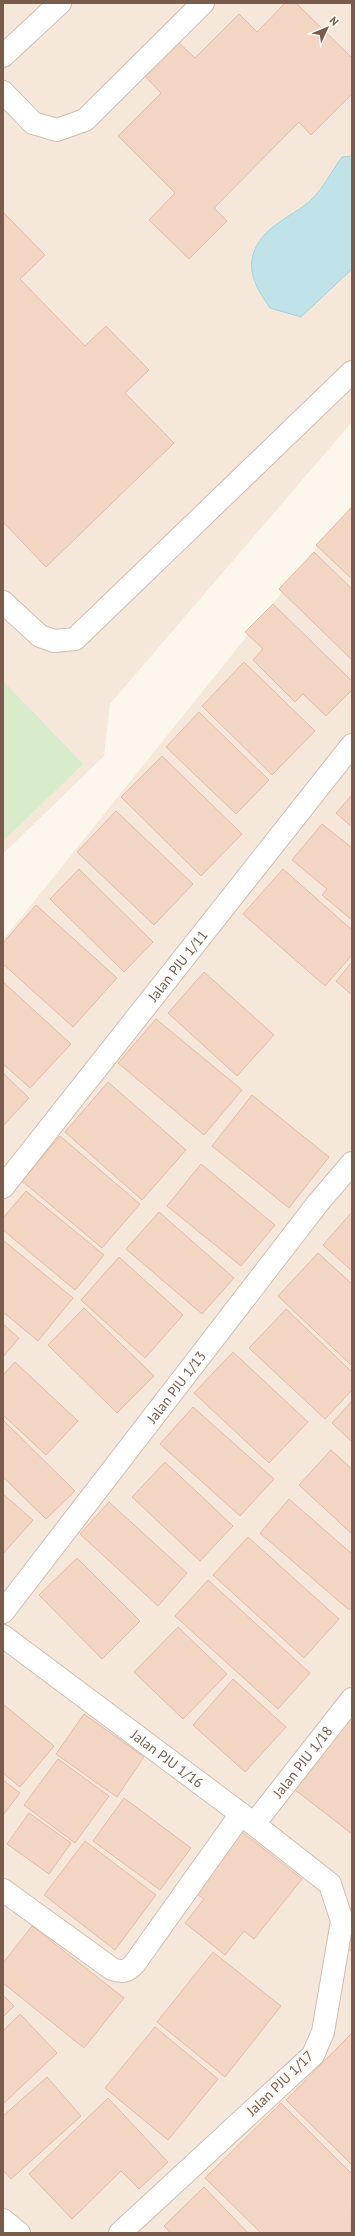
<svg xmlns="http://www.w3.org/2000/svg" width="355" height="2236" viewBox="0 0 355 2236" font-family="'PT Sans',sans-serif">
<rect width="100%" height="100%" fill="#fdf6ec"/>
<g fill="#f5e8da">
<polygon points="3,3 352,3 352,422 110,704 104,756 3,854"/>
<polygon points="352,505 352,2233 3,2233 3,940"/>
</g>
<polygon fill="#d8ecc9" points="3,681 83,764 3,841"/>
<path fill="#bfe3e8" stroke="#a5d3da" d="M 352,156 L 352,269 L 301,317 L 270,308 C 265,300 258,291 255,282 C 245,258 258,237 277,224 C 287,216 300,210 310,201 C 323,189 331,172 342,157 Z"/>
<g fill="#f3d5c3" stroke="#e6bba3">
<polygon points="285,3 296,3 352,58 352,94 311,135 299,122 214,208 227,221 189,259 149,220 175,193 118,136 161,93 142,73 176,40 195,58 239,14 257,32"/>
<polygon points="3,212 45,255 20,279 85,346 106,326 149,370 125,393 174,443 46,567 3,522"/>
<polygon points="352,507 352,579 316,545"/>
<polygon points="314,552 352,589 352,660 279,589"/>
<polygon points="273,604 352,681 352,690 326,716 303,694 295,702 253,660 263,649 245,632"/>
<polygon points="244,662 315,731 272,775 202,706"/>
<polygon points="199,712 269,780 236,814 166,747"/>
<polygon points="162,756 242,834 201,876 121,797"/>
<polygon points="352,795 352,827 336,813"/>
<polygon points="116,811 193,884 154,925 77,852"/>
<polygon points="322,824 352,848 352,920 322,895 327,889 292,860"/>
<polygon points="79,869 153,942 124,972 50,899"/>
<polygon points="283,869 352,930 352,955 325,986 243,914"/>
<polygon points="36,905 117,978 73,1027 3,964 3,943"/>
<polygon points="352,962 352,995 336,981"/>
<polygon points="204,972 274,1035 237,1076 168,1013"/>
<polygon points="3,982 71,1044 30,1088 3,1064"/>
<polygon points="156,1019 242,1090 204,1135 118,1063"/>
<polygon points="3,1073 29,1098 3,1126"/>
<polygon points="108,1082 186,1150 142,1200 65,1132"/>
<polygon points="252,1095 329,1157 289,1208 212,1146"/>
<polygon points="60,1136 140,1204 102,1248 22,1181"/>
<polygon points="201,1164 275,1225 241,1266 167,1206"/>
<polygon points="26,1191 104,1255 75,1290 3,1230 3,1218"/>
<polygon points="159,1212 234,1278 202,1314 126,1249"/>
<polygon points="352,1212 352,1271 323,1245"/>
<polygon points="3,1240 73,1298 38,1341 3,1312"/>
<polygon points="318,1253 352,1284 352,1366 278,1296"/>
<polygon points="119,1257 183,1315 145,1358 81,1300"/>
<polygon points="84,1308 154,1376 117,1413 48,1345"/>
<polygon points="286,1309 352,1372 352,1390 325,1419 249,1348"/>
<polygon points="3,1324 19,1338 3,1357"/>
<polygon points="233,1352 308,1422 269,1463 194,1393"/>
<polygon points="15,1362 78,1421 46,1455 3,1415 3,1375"/>
<polygon points="352,1401 352,1442 332,1423"/>
<polygon points="193,1407 274,1479 240,1516 160,1444"/>
<polygon points="3,1420 75,1491 46,1519 3,1477"/>
<polygon points="331,1450 352,1469 352,1534 299,1485"/>
<polygon points="165,1462 233,1526 200,1561 132,1497"/>
<polygon points="3,1494 33,1520 3,1554"/>
<polygon points="289,1499 352,1554 352,1607 349,1610 260,1533"/>
<polygon points="109,1502 187,1573 158,1606 80,1534"/>
<polygon points="248,1537 339,1619 304,1658 213,1575"/>
<polygon points="77,1558 140,1621 102,1659 39,1595"/>
<polygon points="208,1580 310,1673 278,1709 175,1616"/>
<polygon points="178,1627 227,1674 183,1719 134,1672"/>
<polygon points="233,1679 286,1727 245,1772 193,1725"/>
<polygon points="3,1704 54,1746 20,1787 3,1773"/>
<polygon points="84,1714 144,1757 117,1797 56,1754"/>
<polygon points="352,1715 352,1834 294,1789"/>
<polygon points="58,1759 109,1796 75,1843 24,1805"/>
<polygon points="3,1780 20,1793 3,1815"/>
<polygon points="124,1798 191,1848 160,1890 93,1841"/>
<polygon points="29,1813 71,1843 49,1874 7,1844"/>
<polygon points="241,1831 302,1879 254,1939 244,1931 225,1955 185,1923 204,1899 193,1891"/>
<polygon points="85,1841 156,1895 115,1950 44,1895"/>
<polygon points="32,1926 124,1998 84,2048 3,1983 3,1963"/>
<polygon points="352,1936 352,1952 344,1946"/>
<polygon points="213,1952 281,2006 225,2077 157,2022"/>
<polygon points="3,1995 14,2006 3,2017"/>
<polygon points="20,2014 57,2053 3,2104 3,2031"/>
<polygon points="155,2027 218,2079 168,2140 105,2088"/>
<polygon points="352,2033 352,2165 286,2100"/>
<polygon points="47,2077 81,2116 11,2179 3,2170 3,2116"/>
<polygon points="108,2098 168,2162 139,2189 121,2171 72,2219 29,2174"/>
<polygon points="281,2103 352,2174 351,2233 261,2233 205,2178"/>
<polygon points="204,2187 248,2233 171,2233 164,2226"/>
</g>
<g fill="none" stroke-linecap="round" stroke-linejoin="round">
<defs>
<g id="minor">
<polyline points="3,56 60,3"/>
<polyline points="3,92 33,123 57,130 85,120 203,3"/>
<polyline points="3,602 40,636 54,641 75,639 352,372"/>
<path id="s1" d="M 3,1187 L 352,745"/>
<path id="s2" d="M 3,1612 L 318,1203 L 352,1163"/>
<path id="s3" d="M 3,1636 L 241,1814 L 330,1884 L 342,1921 L 323,2032 L 313,2055 L 120,2233"/>
<path id="s4" d="M 254,1824 L 352,1699"/>
<path d="M 3,1890 L 112,1969 C 123,1973 128,1971 135,1963 L 241,1814"/>
<polyline points="3,2220 19,2233"/>
</g>
</defs>
<use href="#minor" stroke="#d1beb0" stroke-width="24"/>
<use href="#minor" stroke="#fff" stroke-width="22"/>
</g>
<g text-anchor="middle" stroke-width="3" stroke-linejoin="round" paint-order="stroke">
<g font-size="14" fill="#7a5c4d" stroke="#fffaf3">
<text dy="5" stroke="none"><textPath href="#s1" startOffset="282">Jalan PJU 1/11</textPath></text>
<text dy="5" stroke="none"><textPath href="#s2" startOffset="284">Jalan PJU 1/13</textPath></text>
<text dy="5" stroke="none"><textPath href="#s3" startOffset="205">Jalan PJU 1/16</textPath></text>
<text dy="5" stroke="none"><textPath href="#s4" startOffset="79">Jalan PJU 1/18</textPath></text>
<text transform="translate(280 2083) rotate(-44)" y="5">Jalan PJU 1/17</text>
</g>
</g>
<rect width="355" height="2236" fill="none" stroke="#7a5c4d" stroke-width="8"/>
<g transform="translate(327 28) rotate(46)" stroke="#fffaf3" stroke-width="3" paint-order="stroke">
<path d="M0-3L7 15L0 10L-7 15Z" fill="#7a5c4d"/>
<text y="-6" font-size="11" font-weight="bold" text-anchor="middle" fill="#7a5c4d">N</text>
</g>
</svg>
